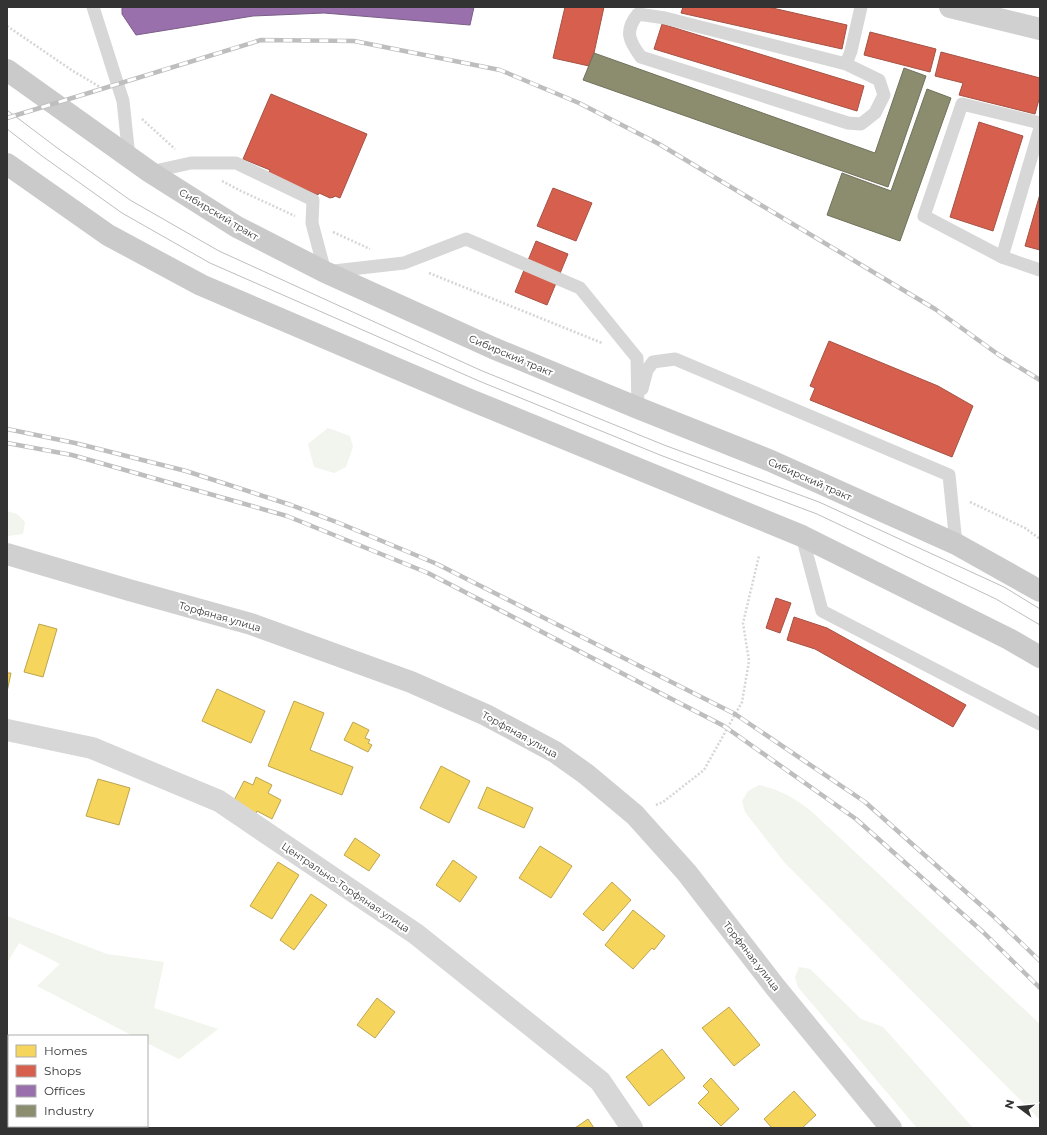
<svg xmlns="http://www.w3.org/2000/svg" width="1047" height="1135" viewBox="0 0 1047 1135" font-family="Montserrat,sans-serif">
<rect width="100%" height="100%" fill="#fff"/>
<g fill="#f1f5ed">
<polygon points="328,428 350,436 353,447 346,467 334,473 314,467 308,444"/>
<polygon points="7,511 17,514 25,522 23,534 7,536"/>
<path d="M 759,785 C 781,790 793,797 811,811 L 1040,1024 L 1040,1120 L 784,862 L 745,812 L 742,801 L 748,791 Z"/>
<polygon points="7,916 107,954 164,962 154,1008 218,1029 179,1059 147,1043 147,1036 133,1036 37,986 60,964 19,943 7,963"/>
<polygon points="799,967 810,969 861,1019 883,1027 973,1128 917,1128 798,987 795,977"/>
<polygon points="7,1045 9,1046 9,1126 141,1126 142,1128 7,1128"/>
</g>
<g fill="#f6d55c" stroke="#bca450">
<polygon points="39,624 57,629 43,677 24,672"/>
<polygon points="7,673 11,673 7,692"/>
<polygon points="217,689 265,711 251,743 202,721"/>
<polygon points="294,701 324,713 310,750 353,767 342,795 268,766"/>
<polygon points="353,722 369,730 365,738 370,740 368,743 372,745 368,752 344,740"/>
<polygon points="441,766 470,781 449,823 420,808"/>
<polygon points="256,777 272,785 268,793 281,800 272,819 257,811 252,821 230,808 244,781 253,785"/>
<polygon points="98,779 130,788 119,825 86,816"/>
<polygon points="487,787 533,808 524,828 478,808"/>
<polygon points="355,838 380,855 369,871 344,855"/>
<polygon points="540,846 572,866 551,898 519,878"/>
<polygon points="453,860 477,877 460,902 436,885"/>
<polygon points="278,862 299,875 272,919 250,906"/>
<polygon points="612,882 631,900 603,931 583,914"/>
<polygon points="311,894 327,905 294,950 280,940"/>
<polygon points="633,910 665,936 654,950 652,948 633,969 605,945"/>
<polygon points="377,998 395,1012 375,1038 357,1025"/>
<polygon points="729,1007 760,1045 734,1066 702,1028"/>
<polygon points="662,1049 685,1078 649,1106 626,1077"/>
<polygon points="711,1078 739,1109 721,1126 698,1103 709,1092 703,1086"/>
<polygon points="794,1091 816,1115 802,1128 772,1128 764,1119"/>
<polygon points="588,1119 594,1128 575,1128"/>
</g>
<g fill="#d6604d" stroke="#a55245">
<polygon points="565,7 604,7 594,53 589,66 553,58"/>
<polygon points="683,7 768,7 847,25 842,49 681,13"/>
<polygon points="662,24 864,86 857,111 654,49"/>
<polygon points="870,32 936,49 930,72 864,55"/>
<polygon points="941,52 1040,78 1040,96 1035,114 959,95 963,83 935,76"/>
<polygon points="271,94 367,134 340,198 335,196 334,197 330,198 319,193 318,195 268,174 270,170 243,159"/>
<polygon points="979,122 1023,136 993,231 950,217"/>
<polygon points="553,188 592,203 576,241 537,226"/>
<polygon points="1040,194 1040,250 1025,246"/>
<polygon points="536,241 568,254 547,305 515,292"/>
<polygon points="829,341 938,386 973,406 952,457 810,400 815,388 810,386"/>
<polygon points="776,598 791,603 780,633 766,628"/>
<polygon points="794,617 827,628 966,705 953,727 815,649 787,640"/>
</g>
<polygon fill="#9970ab" stroke="#7a5e87" points="122,7 474,7 470,25 324,13 253,16 136,35 122,14"/>
<g fill="#8c8c6e" stroke="#71715c">
<polygon points="594,53 875,153 904,68 926,76 888,187 583,80"/>
<polygon points="927,89 951,98 900,241 827,215 842,173 891,191"/>
</g>
<g fill="none" stroke-linecap="round" stroke-linejoin="round">
<g stroke="#d6d6d6" stroke-width="2.5" stroke-dasharray="2 2" stroke-linecap="butt">
<polyline points="7,26 73,71 100,87"/>
<polyline points="142,119 175,149"/>
<polyline points="222,181 241,191 295,216"/>
<polyline points="333,232 370,249"/>
<polyline points="429,273 602,343"/>
<polyline points="970,502 1025,528 1040,539"/>
<polyline points="656,805 663,802 704,770 742,702 749,661 743,623 759,556"/>
</g>
<g stroke="#d7d7d7" stroke-width="13">
<polyline points="93,7 123,101 129,157"/>
<path d="M 846,64 L 879,80 L 884,95 L 875,113 L 861,124 L 848,123 L 641,57 C 629,41 624,31 638,14 L 665,18 L 846,64 L 851,51 L 861,7"/>
<polyline points="1040,123 962,104 924,216 1002,257 1040,270"/>
<polyline points="150,172 191,163 236,163 313,200 312,223 325,272 404,263 466,239 580,288 637,358 638,408"/>
<polyline points="1002,257 1040,128"/>
<polyline points="642,389 647,370 653,362 675,359 949,475 956,544"/>
<polyline points="802,536 822,611 1040,724"/>
</g>
<polyline stroke="#d7d7d7" stroke-width="22" points="7,730 92,748 219,801 416,934 600,1081 632,1128"/>
<g stroke="#d0d0d0" stroke-width="22">
<polyline points="950,7 1040,29"/>
<polyline points="7,554 129,590 251,624 411,682 486,715 555,752 586,774 635,815 687,873 776,988 891,1128"/>
</g>
<g stroke="#cacaca" stroke-width="22">
<polyline points="7,70 150,172 237,227 325,272 493,348 638,408 771,461 956,544 1040,591"/>
<polyline points="7,164 108,235 201,285 468,399 802,536 1009,639 1040,657"/>
</g>
<g stroke="#bebebe" stroke-width="1">
<polyline points="7,110 56,147 130,200 219,251 480,370 664,445 819,502 1004,587 1040,609"/>
<polyline points="7,129 42,156 122,213 210,263 479,381 660,455 817,514 996,599 1040,625"/>
</g>
<defs>
<g id="rail">
<polyline points="7,118 261,40 354,41 500,70 579,103 659,144 935,309 999,355 1040,380"/>
<polyline points="7,429 75,443 186,471 291,505 339,523 437,564 735,714 865,802 992,915 1040,961"/>
<polyline points="7,443 72,455 287,516 428,573 724,726 856,819 983,932 1040,988"/>
</g>
</defs>
<use href="#rail" stroke="#bebebe" stroke-width="4.5"/>
<use href="#rail" stroke="#fff" stroke-width="3" stroke-dasharray="9" stroke-linecap="butt"/>
</g>
<g text-anchor="middle" stroke-width="4" stroke-linejoin="round" paint-order="stroke">
<g font-size="10" fill="#333" stroke="#fff">
<text transform="translate(219 214) rotate(31)" y="4">Сибирский тракт</text>
<text transform="translate(511 355) rotate(23)" y="4">Сибирский тракт</text>
<text transform="translate(810 479) rotate(24)" y="4">Сибирский тракт</text>
<text transform="translate(220 616) rotate(16)" y="4">Торфяная улица</text>
<text transform="translate(520 734) rotate(29)" y="4">Торфяная улица</text>
<text transform="translate(346 887) rotate(34)" y="4">Центрально-Торфяная улица</text>
<text transform="translate(752 956) rotate(52)" y="4">Торфяная улица</text>
</g>
</g>
<rect width="1047" height="1135" fill="none" stroke="#333333" stroke-width="16"/>
<rect x="8" y="1035" width="140" height="92" fill="#ffffff" stroke="#adadad"/>
<rect x="16" y="1045" width="20" height="12" fill="#f6d55c" stroke="#adadad"/>
<text x="44" y="1055" font-size="12" fill="#333333">Homes</text>
<rect x="16" y="1065" width="20" height="12" fill="#d6604d" stroke="#adadad"/>
<text x="44" y="1075" font-size="12" fill="#333333">Shops</text>
<rect x="16" y="1085" width="20" height="12" fill="#9970ab" stroke="#adadad"/>
<text x="44" y="1095" font-size="12" fill="#333333">Offices</text>
<rect x="16" y="1105" width="20" height="12" fill="#8c8c6e" stroke="#adadad"/>
<text x="44" y="1115" font-size="12" fill="#333333">Industry</text>
<g transform="translate(1019 1107) rotate(286)" stroke="#ffffff" stroke-width="3" paint-order="stroke">
<path d="M0-3L7 15L0 10L-7 15Z" fill="#333333"/>
<text y="-6" font-size="11" font-weight="bold" text-anchor="middle" fill="#333333">N</text>
</g>
</svg>
